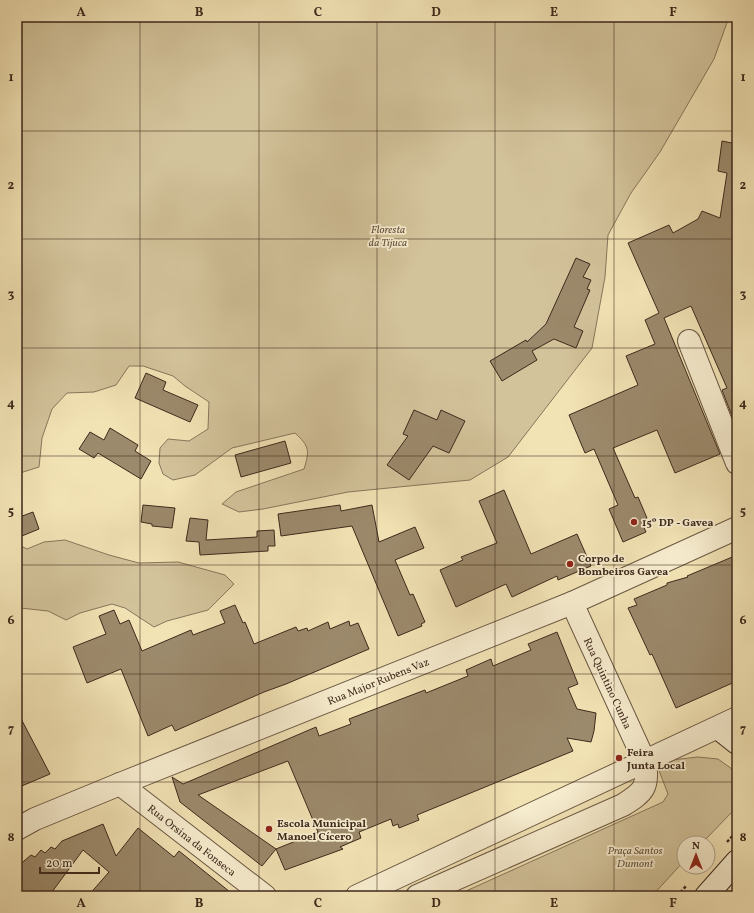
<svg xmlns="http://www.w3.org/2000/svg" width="754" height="913" viewBox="0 0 754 913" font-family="Vollkorn,serif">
<rect width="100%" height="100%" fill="#f2e3b5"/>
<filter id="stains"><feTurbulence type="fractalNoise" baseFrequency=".005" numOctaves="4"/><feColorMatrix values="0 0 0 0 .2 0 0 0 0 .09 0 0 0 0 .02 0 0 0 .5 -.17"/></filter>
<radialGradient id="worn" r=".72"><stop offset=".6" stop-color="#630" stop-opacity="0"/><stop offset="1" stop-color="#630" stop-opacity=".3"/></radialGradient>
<g fill="#d3c39b" stroke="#88765c">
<path d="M 17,17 L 729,17 L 714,59 L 660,152 L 631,193 L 608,235 L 605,277 L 592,348 L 508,457 L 470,480 L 348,492 L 263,509 L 239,512 L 222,504 L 236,492 L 304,469 C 310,450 309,446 295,433 L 232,448 L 195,475 L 173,480 L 163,474 L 159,463 L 160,448 L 168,439 L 189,441 L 208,429 L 209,402 L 185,386 L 173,376 L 143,366 L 129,366 L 116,385 L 94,392 L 67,393 L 52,409 L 42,438 L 39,467 L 17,474 Z"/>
<polygon points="65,540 109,555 139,563 178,562 225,575 234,584 208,610 167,621 154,627 125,608 112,604 80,613 66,620 48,611 20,608 17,606 17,544 27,549 44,542"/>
<polygon points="698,757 718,759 732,769 737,783 737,801 733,811 702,843 684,843 684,861 652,896 455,896 663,802 668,794 658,768 671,760"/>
</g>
<g fill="#9c8a6c" stroke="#3e291c">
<polygon points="722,141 737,144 737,429 722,390 727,388 691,306 664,318 720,454 675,473 657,430 613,448 635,498 638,497 647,518 641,521 646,532 623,542 609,509 618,505 594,449 585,453 569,415 638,385 626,356 655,344 645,320 659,313 628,243 669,225 673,233 698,219 702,211 720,218 727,173 718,171"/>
<polygon points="576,258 590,264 583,277 591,280 587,289 590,290 574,327 583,331 576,348 554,339 532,351 537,360 502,381 490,361 526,340 527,342 546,324"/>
<polygon points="146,373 166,382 163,390 198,405 190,422 135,398"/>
<polygon points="414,410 437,420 441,410 465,421 449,453 433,446 409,480 387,465 408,436 403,434"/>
<polygon points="110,428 138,445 135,451 151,461 141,479 98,453 94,458 79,449 90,432 104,440"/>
<polygon points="285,441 291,463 241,477 235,455"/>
<polygon points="504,490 531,554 577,534 591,566 558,580 557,576 512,597 506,584 456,607 440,570 463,560 461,557 497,543 479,501"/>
<polygon points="143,505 175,508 172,528 152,526 152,524 141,522"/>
<polygon points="340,505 341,511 372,505 379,542 415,527 424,548 395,560 410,595 413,594 425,622 421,624 422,626 398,636 352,526 281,536 278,514"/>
<polygon points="33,512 39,529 17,538 17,518"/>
<polygon points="190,518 208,520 206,540 257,537 257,531 274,530 275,546 268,546 268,551 200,555 199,542 186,541"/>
<polygon points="737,555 737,681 676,708 652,654 650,655 628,608 637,605 634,599 667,585 667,583 688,577 687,576"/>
<polygon points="235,605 243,623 245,622 254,644 296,627 298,631 307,628 308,631 328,622 330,629 349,621 350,626 358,623 369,649 286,684 264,692 175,731 172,725 148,736 121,669 87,683 73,647 106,634 99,616 114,610 120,624 129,620 142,651 191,630 193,635 225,623 220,611"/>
<polygon points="557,632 578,684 568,688 577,709 596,713 594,731 591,742 567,738 573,751 417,815 419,820 399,828 398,824 393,826 391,819 359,832 361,838 340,847 343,849 285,870 276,849 318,832 288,761 198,795 276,849 262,866 180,802 172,777 183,784 316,727 319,736 351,724 349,719 425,690 426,693 468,676 466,670 491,659 493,666 531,650 528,644"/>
<polygon points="17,711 50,774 17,788"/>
<polygon points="103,824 116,856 138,828 174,857 179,851 235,896 88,896 109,872 83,850 49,896 17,896 17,867 31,855 35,857 41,850 45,853 51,847 55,849 62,841"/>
</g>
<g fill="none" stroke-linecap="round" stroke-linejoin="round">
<defs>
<g id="street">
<polyline points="689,341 737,463"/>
<polyline points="120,784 265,896"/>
<polyline points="17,829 35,819 120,784 572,603 737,528"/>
<polyline points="357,896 737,718"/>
<path d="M 417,896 L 623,805 C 644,792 649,787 645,762 L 572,603"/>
</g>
<g id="secondary">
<polyline points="718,728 737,743"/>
<polyline points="706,896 737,861"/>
</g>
</defs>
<use href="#street" stroke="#6b5842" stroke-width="24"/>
<use href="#secondary" stroke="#3e291c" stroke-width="24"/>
<g stroke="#3e291c" stroke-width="2.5" stroke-dasharray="3 2" stroke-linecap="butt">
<polyline points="727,842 737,831"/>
<polyline points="677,896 687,885"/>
</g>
<use href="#street" stroke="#f7edcf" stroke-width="22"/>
<use href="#secondary" stroke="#f7edcf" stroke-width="22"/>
</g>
<path fill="none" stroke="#3e291c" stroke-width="1" stroke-opacity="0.55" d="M 140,17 L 140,896M 259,17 L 259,896M 377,17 L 377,896M 495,17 L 495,896M 614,17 L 614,896M 17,131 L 737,131M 17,239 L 737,239M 17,348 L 737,348M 17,456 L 737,456M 17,565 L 737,565M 17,674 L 737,674M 17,782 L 737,782"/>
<g fill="#8f2418" stroke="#f7edcf" stroke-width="1.5">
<circle cx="634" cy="522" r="4"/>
<circle cx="570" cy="564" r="4"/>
<circle cx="619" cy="758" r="4"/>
<circle cx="269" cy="829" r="4"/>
</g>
<g text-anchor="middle" stroke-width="3.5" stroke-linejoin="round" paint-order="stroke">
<g font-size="11" font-style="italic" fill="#63503c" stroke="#f7edcf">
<text x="388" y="233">Floresta<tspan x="388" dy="13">da Tijuca</tspan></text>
<text x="635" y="854">Praça Santos<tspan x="635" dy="13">Dumont</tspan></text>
</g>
<g font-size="11" font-weight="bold" fill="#3e291c" stroke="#f7edcf" text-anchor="start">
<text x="642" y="526">15º DP - Gavea</text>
<text x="578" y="562">Corpo de<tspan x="578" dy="13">Bombeiros Gavea</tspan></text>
<text x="627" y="756">Feira<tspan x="627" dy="13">Junta Local</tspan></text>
<text x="277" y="827">Escola Municipal<tspan x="277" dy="13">Manoel Cícero</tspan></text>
</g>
<g font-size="11" fill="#3e291c" stroke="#f7edcf">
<text transform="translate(378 681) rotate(-22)" y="4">Rua Major Rubens Vaz</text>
<text transform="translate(608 683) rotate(65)" y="4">Rua Quintino Cunha</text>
<text transform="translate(192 840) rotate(38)" y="4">Rua Orsina da Fonseca</text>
</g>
</g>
<rect width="754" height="913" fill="none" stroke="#f2e3b5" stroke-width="44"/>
<g transform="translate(696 855)"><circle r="19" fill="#f7edcf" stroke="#ad9f87"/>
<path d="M0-3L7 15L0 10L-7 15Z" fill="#8f2418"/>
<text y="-6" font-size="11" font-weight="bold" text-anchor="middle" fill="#3e291c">N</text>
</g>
<path d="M40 867v6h59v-6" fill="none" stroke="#3e291c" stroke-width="2"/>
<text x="46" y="867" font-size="12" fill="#3e291c" stroke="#f7edcf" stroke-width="3" paint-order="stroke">20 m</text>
<rect x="22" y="22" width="710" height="869" fill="none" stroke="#3e291c" stroke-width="1.5"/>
<g font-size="13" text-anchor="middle" font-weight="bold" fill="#3e291c">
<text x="81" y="16">A</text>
<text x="199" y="16">B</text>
<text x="318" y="16">C</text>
<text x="436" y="16">D</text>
<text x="554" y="16">E</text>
<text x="673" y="16">F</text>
<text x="11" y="81">1</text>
<text x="743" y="81">1</text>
<text x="11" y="189">2</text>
<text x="743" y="189">2</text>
<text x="11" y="298">3</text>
<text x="743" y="298">3</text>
<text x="11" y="407">4</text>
<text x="743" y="407">4</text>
<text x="11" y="515">5</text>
<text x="743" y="515">5</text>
<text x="11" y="624">6</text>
<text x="743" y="624">6</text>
<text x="11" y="733">7</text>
<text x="743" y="733">7</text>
<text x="11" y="841">8</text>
<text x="743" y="841">8</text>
<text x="81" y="907">A</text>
<text x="199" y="907">B</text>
<text x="318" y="907">C</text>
<text x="436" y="907">D</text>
<text x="554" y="907">E</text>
<text x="673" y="907">F</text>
</g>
<rect width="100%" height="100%" filter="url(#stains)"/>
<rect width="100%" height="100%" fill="url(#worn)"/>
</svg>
